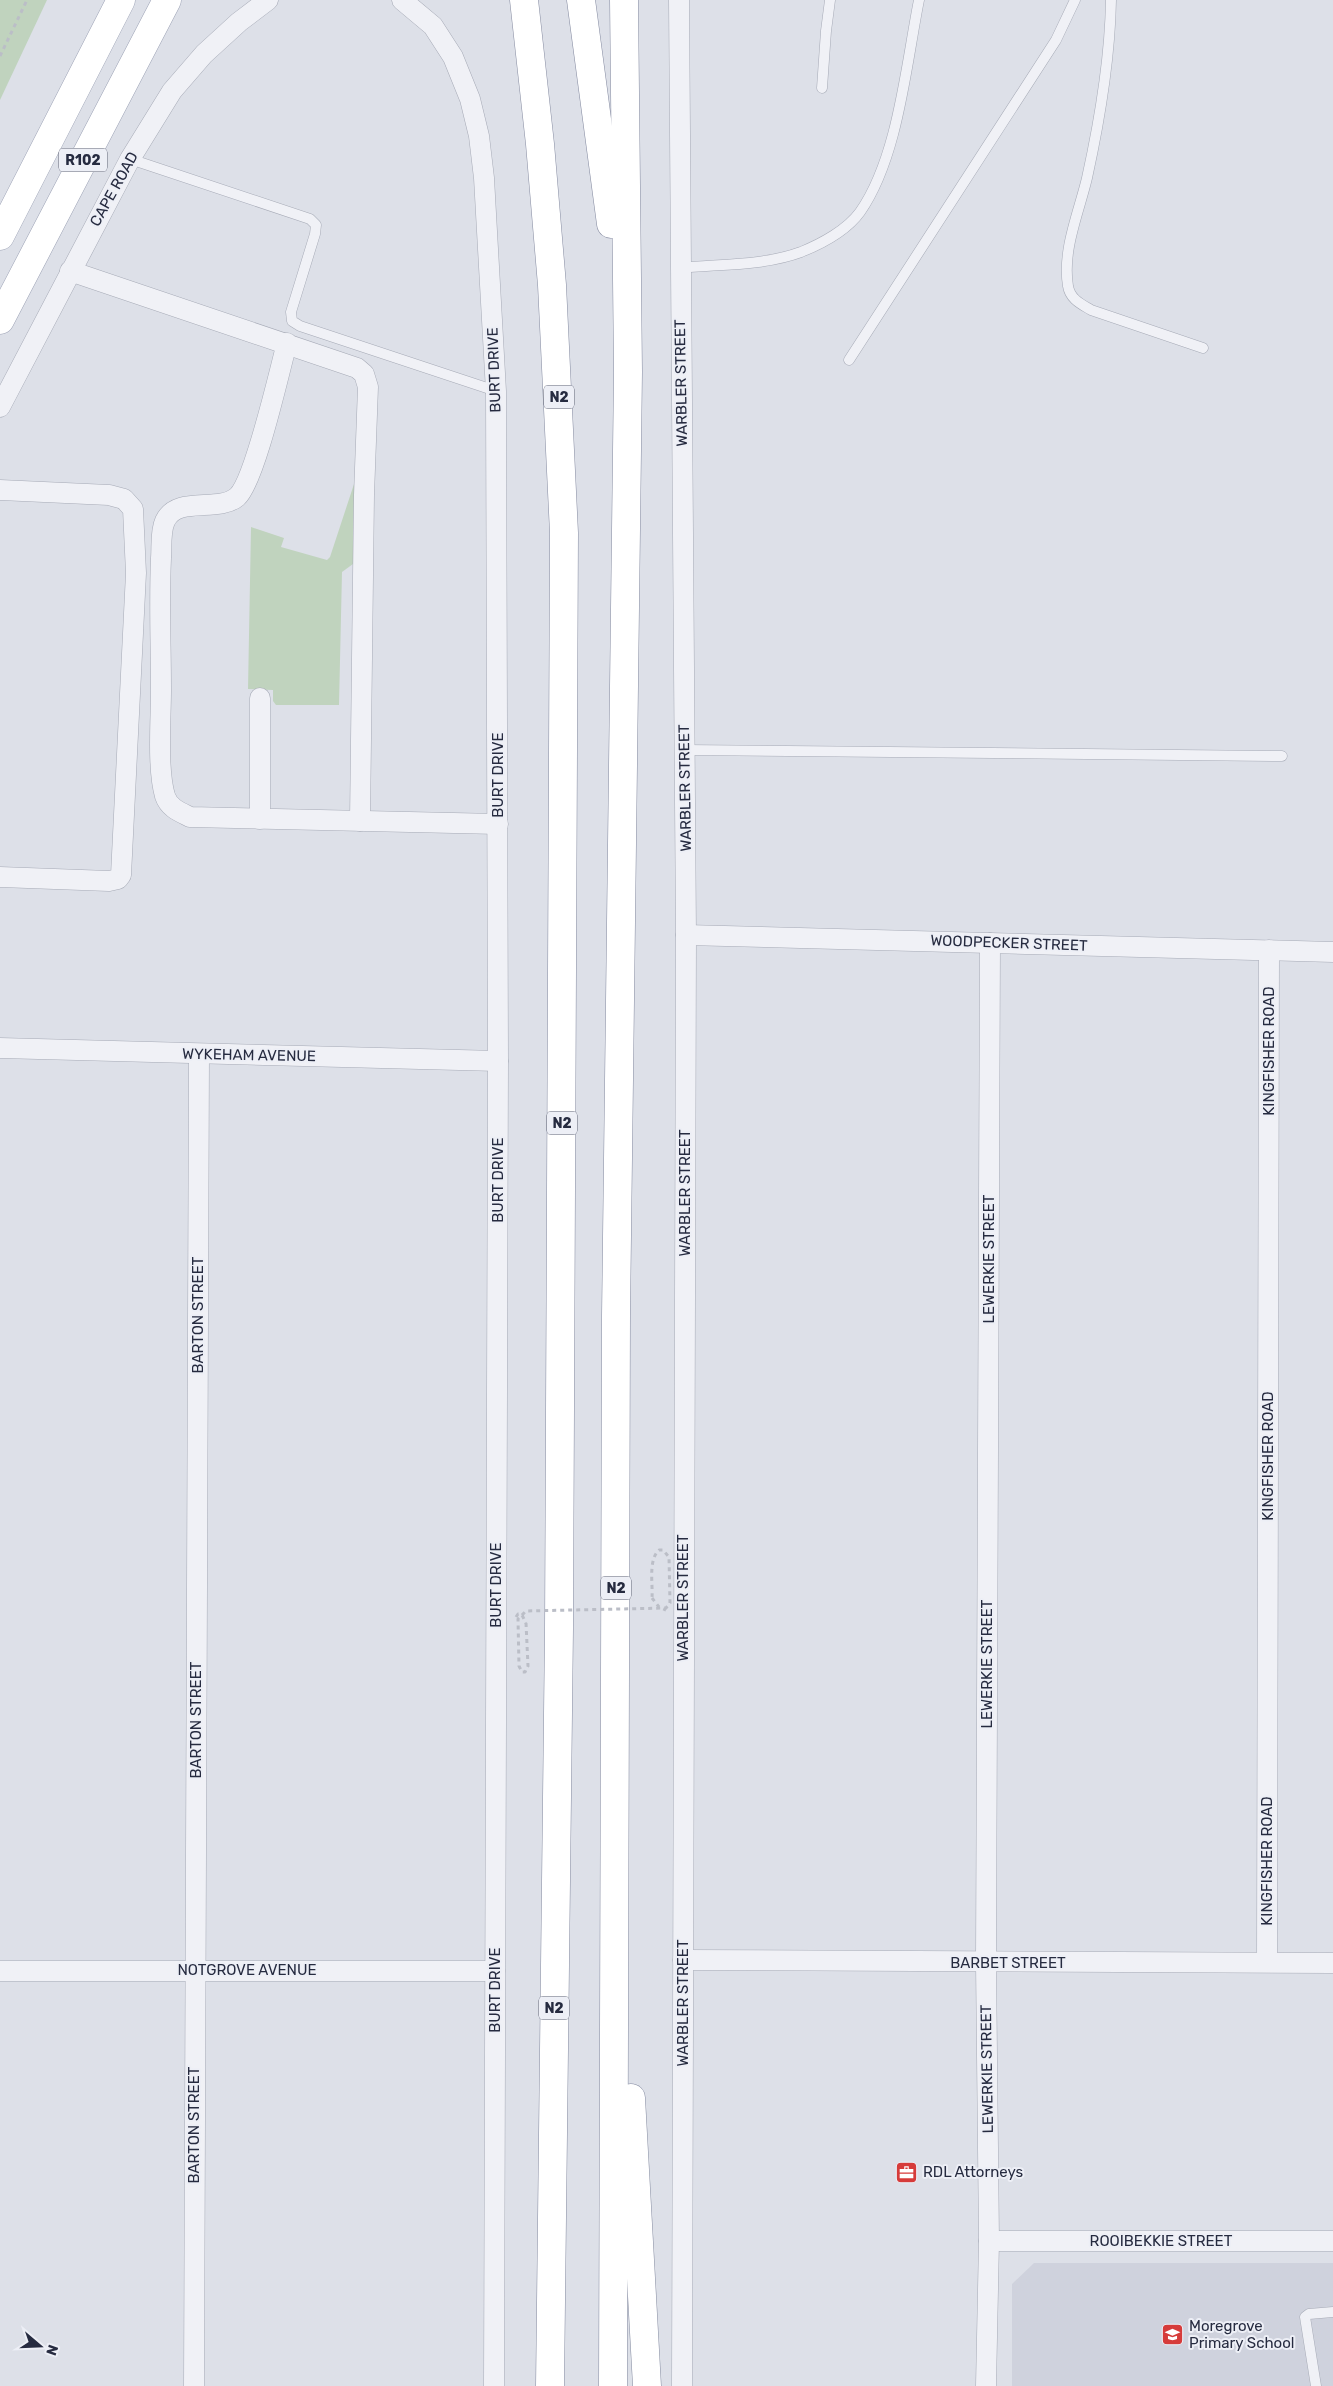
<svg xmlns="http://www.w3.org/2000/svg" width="1333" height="2386" viewBox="0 0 1333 2386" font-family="Rubik,sans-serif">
<rect width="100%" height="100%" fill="#dde0e8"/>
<polygon fill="#cfd2dd" points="1034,2263 1333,2263 1333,2386 1012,2386 1012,2284"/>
<g fill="#c0d3be">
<polygon points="0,0 47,0 0,100"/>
<polygon points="356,478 353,564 342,572 339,705 276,705 273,701 273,690 248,689 251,527 284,538 281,547 327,560 330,557"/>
</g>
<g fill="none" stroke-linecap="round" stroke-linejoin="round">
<defs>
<g id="service">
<path d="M 1111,0 C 1110,60 1100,119 1087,178 C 1079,212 1062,250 1068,286 C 1070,299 1081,304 1091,310 L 1203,348"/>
<polyline points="822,88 826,31 830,0"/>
<polyline points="130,159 310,219 316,225 315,234 291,312 292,321 300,326 496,391"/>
<path d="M 680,268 C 719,264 763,266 801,252 C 821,244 847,230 860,212 C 898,158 906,65 919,0"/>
<polyline points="849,360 1056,40 1075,0"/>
<polyline points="684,750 1282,756"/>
<polyline points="1316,2386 1305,2317 1309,2314 1333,2312"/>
</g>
<g id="minor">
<polyline points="402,0 433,26 453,57 470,99 479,136 484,178 496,391 498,1061 494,2386"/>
<polyline points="679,0 686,935 682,2386"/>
<polyline points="70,271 357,368 364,374 368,387 364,495 360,821"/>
<path d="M 287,343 C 279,372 255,481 237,497 C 218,513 177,495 165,521 C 160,532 162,546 161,558 C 159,602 161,646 161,690 C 161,720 157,768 165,796 C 169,808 180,812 190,817 L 498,824"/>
<polyline points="0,407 130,159 172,91 204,54 239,22 268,0"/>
<polyline points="0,490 109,495 124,499 133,509 136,573 121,875 118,879 109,881 0,877"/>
<polyline points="260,819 260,698"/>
<polyline points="686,935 1333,952"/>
<polyline points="0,1048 498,1061"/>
<polyline points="683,1960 1333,1963"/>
<polyline points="1267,1961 1269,950"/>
<polyline points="0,1971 495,1971"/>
<polyline points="989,2241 1333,2241"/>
<polyline points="194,2386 199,1054"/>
<polyline points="986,2386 989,2241 986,1963 990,943"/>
</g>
<g id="primary">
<polyline points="0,236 121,0"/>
<polyline points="0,320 167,0"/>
</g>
<g id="motorway">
<polyline points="524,0 540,144 552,285 564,533 559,1629 550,2386"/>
<polyline points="581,0 611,224"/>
<polyline points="631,2098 647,2386"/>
<polyline points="613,2386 616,1316 628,372 624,0"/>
</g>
</defs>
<use href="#service" stroke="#a6aab6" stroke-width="11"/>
<use href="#minor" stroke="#a6aab6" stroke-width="21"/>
<use href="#primary" stroke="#9ca2b5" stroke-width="29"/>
<use href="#motorway" stroke="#848aa0" stroke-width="29"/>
<g stroke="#bbbec7" stroke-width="3" stroke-dasharray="4 4" stroke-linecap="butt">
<polyline points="0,56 27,0"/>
<polyline points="652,1598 659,1607 666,1610"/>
<polyline points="516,1617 518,1614 522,1615 526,1623"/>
</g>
<use href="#service" stroke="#f0f1f6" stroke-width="10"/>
<use href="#minor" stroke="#f0f1f6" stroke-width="20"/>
<use href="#primary" stroke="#fff" stroke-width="28"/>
<use href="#motorway" stroke="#fff" stroke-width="28"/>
<path stroke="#bbbec7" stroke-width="3" stroke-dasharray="4 4" stroke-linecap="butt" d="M 526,1623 L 528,1666 L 525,1672 L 522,1672 L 519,1666 L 518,1619 L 526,1611 L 666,1608 L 670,1603 L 669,1557 L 663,1550 L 659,1550 C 648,1560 653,1584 652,1598"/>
</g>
<defs>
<symbol id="office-square" viewBox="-11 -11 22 22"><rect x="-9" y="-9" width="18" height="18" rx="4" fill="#d63b3a" stroke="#edeff6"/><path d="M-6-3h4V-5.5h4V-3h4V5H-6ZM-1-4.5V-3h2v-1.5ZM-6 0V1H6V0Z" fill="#fff"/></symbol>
<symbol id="school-square" viewBox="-11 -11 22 22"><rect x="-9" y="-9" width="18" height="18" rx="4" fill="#d63b3a" stroke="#edeff6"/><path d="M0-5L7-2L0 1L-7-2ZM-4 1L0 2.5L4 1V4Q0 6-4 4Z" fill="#fff"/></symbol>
</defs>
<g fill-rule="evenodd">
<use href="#office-square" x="894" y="2160" width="25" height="25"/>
<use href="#school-square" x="1160" y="2322" width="25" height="25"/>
</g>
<g text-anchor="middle" stroke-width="4" stroke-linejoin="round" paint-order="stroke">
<g fill="#edeff6" stroke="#626677" stroke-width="1">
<rect x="59" y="148.5" width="48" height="23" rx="4"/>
<rect x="544" y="385.5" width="30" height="23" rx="4"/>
<rect x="547" y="1111.5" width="30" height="23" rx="4"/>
<rect x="601" y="1576.5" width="30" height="23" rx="4"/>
<rect x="539" y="1996.5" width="30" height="23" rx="4"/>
</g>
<g font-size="14" font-weight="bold" fill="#262b40">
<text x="83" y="165">R102</text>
<text x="559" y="402">N2</text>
<text x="562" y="1128">N2</text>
<text x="616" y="1593">N2</text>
<text x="554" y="2013">N2</text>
</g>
<g font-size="15" fill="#262b40" stroke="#edeff6">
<text transform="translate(114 189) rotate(-61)" y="5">CAPE ROAD</text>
<text transform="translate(494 370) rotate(-92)" y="5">BURT DRIVE</text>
<text transform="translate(681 383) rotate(-91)" y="5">WARBLER STREET</text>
<text transform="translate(498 775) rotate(-90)" y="5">BURT DRIVE</text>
<text transform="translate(685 788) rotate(-91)" y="5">WARBLER STREET</text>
<text transform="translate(1009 943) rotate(2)" y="5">WOODPECKER STREET</text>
<text transform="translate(1269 1051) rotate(-90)" y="5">KINGFISHER ROAD</text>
<text transform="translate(249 1055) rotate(1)" y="5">WYKEHAM AVENUE</text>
<text transform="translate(498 1180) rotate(-90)" y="5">BURT DRIVE</text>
<text transform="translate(685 1193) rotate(-90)" y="5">WARBLER STREET</text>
<text transform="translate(989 1259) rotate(-90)" y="5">LEWERKIE STREET</text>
<text transform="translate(198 1315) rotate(-90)" y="5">BARTON STREET</text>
<text transform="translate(1268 1456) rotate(-90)" y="5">KINGFISHER ROAD</text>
<text transform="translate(496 1585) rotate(-90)" y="5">BURT DRIVE</text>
<text transform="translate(683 1598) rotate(-90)" y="5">WARBLER STREET</text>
<text transform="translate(987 1664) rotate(-90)" y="5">LEWERKIE STREET</text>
<text transform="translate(196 1720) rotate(-90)" y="5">BARTON STREET</text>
<text transform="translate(1267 1861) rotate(-90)" y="5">KINGFISHER ROAD</text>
<text x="1008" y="1968">BARBET STREET</text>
<text x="247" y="1975">NOTGROVE AVENUE</text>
<text transform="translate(495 1990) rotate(-90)" y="5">BURT DRIVE</text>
<text transform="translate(683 2003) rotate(-90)" y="5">WARBLER STREET</text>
<text transform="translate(987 2069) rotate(-91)" y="5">LEWERKIE STREET</text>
<text transform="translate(194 2125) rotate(-90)" y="5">BARTON STREET</text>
<text x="1161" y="2246">ROOIBEKKIE STREET</text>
</g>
<g font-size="15" fill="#262b40" stroke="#edeff6" text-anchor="start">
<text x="923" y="2177">RDL Attorneys</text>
<text x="1189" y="2331">Moregrove<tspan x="1189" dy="17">Primary School</tspan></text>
</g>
</g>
<g transform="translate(40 2346) rotate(109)" stroke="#edeff6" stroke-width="4" paint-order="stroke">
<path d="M0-4L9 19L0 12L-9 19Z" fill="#262b40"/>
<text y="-8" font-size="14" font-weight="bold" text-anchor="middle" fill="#262b40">N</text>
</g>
</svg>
